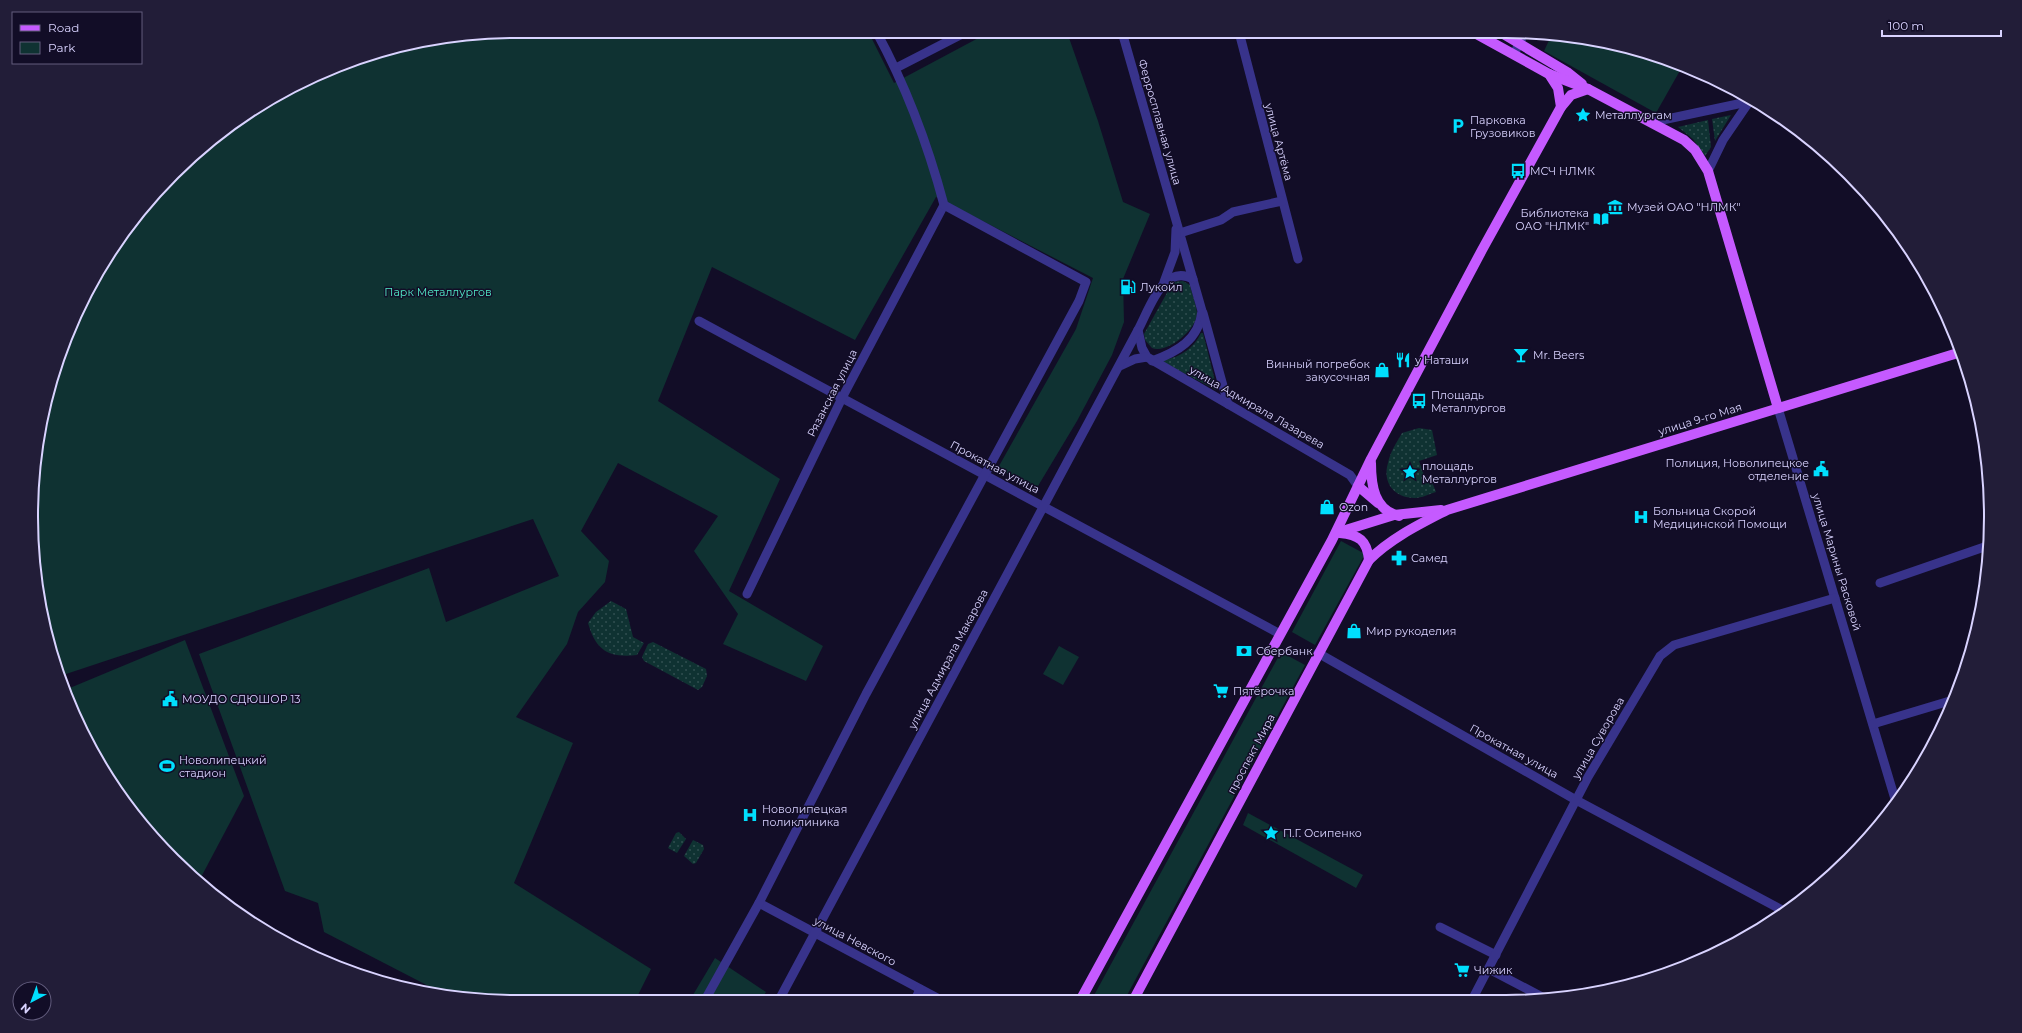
<svg xmlns="http://www.w3.org/2000/svg" width="2022" height="1033" viewBox="0 0 2022 1033" font-family="Montserrat,sans-serif">
<defs>
<pattern id="grass-dots" width="8" height="8" patternUnits="userSpaceOnUse"><rect width="8" height="8" fill="#0f3232"/><path d="M2 2h.1M6 6h.1" fill="none" stroke="#314f51" stroke-width="1.8" stroke-linecap="round"/></pattern>
</defs>
<rect width="100%" height="100%" fill="#120d27"/>
<g fill="url(#grass-dots)">
<polygon points="1731,115 1715,141 1712,119"/>
<polygon points="1708,120 1711,147 1705,156 1693,139 1678,127"/>
<path d="M 1183,281 L 1190,285 C 1192,294 1196,304 1197,313 C 1197,329 1168,354 1152,348 L 1145,340 L 1144,334 L 1173,282 Z"/>
<path d="M 1201,333 L 1203,333 L 1217,389 L 1216,390 L 1163,362 L 1164,360 C 1181,357 1194,348 1201,333 Z"/>
<path d="M 1419,428 L 1432,430 L 1437,455 L 1419,461 L 1425,478 L 1430,477 L 1436,492 C 1429,494 1422,498 1415,498 C 1394,498 1382,482 1388,463 C 1390,452 1397,442 1402,433 Z"/>
<path d="M 611,601 L 626,609 L 633,637 L 644,643 L 637,655 C 609,658 596,651 588,623 L 596,612 Z"/>
<polygon points="653,642 706,669 707,676 702,687 698,690 644,661 642,657 648,644"/>
<polygon points="679,832 686,839 677,853 668,848 676,833"/>
<polygon points="693,840 703,845 704,849 696,863 693,864 684,856"/>
</g>
<g fill="#0f3232">
<polygon points="516,31 868,31 894,83 984,35 1008,31 1067,32 1098,121 1123,202 1150,214 1123,279 1124,322 1112,355 1077,421 1038,486 1014,479 999,466 1076,329 1093,278 936,197 855,340 712,267 658,401 780,479 729,591 823,646 806,681 723,644 738,614 694,551 718,516 618,463 581,531 609,561 605,582 578,612 567,644 516,717 573,743 514,883 651,969 635,1001 485,1001 444,994 324,932 318,903 285,891 199,654 429,568 446,622 559,576 533,519 60,676 48,642 35,580 32,485 40,422 68,330 113,247 152,196 221,131 274,96 360,57 422,40"/>
<polygon points="1552,34 1631,47 1682,67 1656,113 1544,51"/>
<polygon points="1341,541 1365,554 1315,645 1292,632"/>
<polygon points="185,640 244,796 199,881 173,860 113,786 81,731 65,690"/>
<polygon points="1059,646 1079,657 1063,685 1043,674"/>
<polygon points="1281,652 1305,665 1125,999 1092,999"/>
<polygon points="1248,813 1363,875 1356,888 1243,825"/>
<polygon points="715,958 766,992 761,1000 690,1000"/>
</g>
<g fill="none" stroke-linecap="round" stroke-linejoin="round">
<g stroke="#38338b" stroke-width="9">
<path d="M 1122,32 L 1202,311 C 1199,340 1177,352 1152,361"/>
<polyline points="1239,32 1298,259"/>
<polyline points="1514,54 1525,32"/>
<polyline points="896,68 968,31"/>
<polyline points="1653,122 1752,101"/>
<polyline points="1708,171 1723,140 1749,102"/>
<polyline points="1180,233 1221,220 1233,212 1282,201"/>
<path d="M 1193,279 C 1163,263 1150,308 1138,330 L 1142,348 L 1147,357 L 1350,475 L 1358,486"/>
<polyline points="1164,282 1175,252 1176,229"/>
<polyline points="1203,313 1228,404"/>
<polyline points="699,321 1280,634"/>
<polyline points="1120,366 1135,359 1147,357"/>
<polyline points="1778,408 1895,799"/>
<polyline points="1880,583 1990,545"/>
<polyline points="747,594 842,398 944,205"/>
<polyline points="1318,653 1576,800 1784,911"/>
<polyline points="1873,724 1953,700"/>
<polyline points="759,903 941,1000"/>
<polyline points="1440,927 1496,955"/>
<polyline points="1489,969 1544,998"/>
<polyline points="1473,998 1588,777 1660,656 1674,645 1835,598"/>
<path d="M 705,1000 L 759,903 L 866,694 L 1079,301 L 1086,282 L 944,205 C 928,145 906,86 876,31"/>
<polyline points="779,1000 1138,330"/>
<polyline points="915,1000 920,989"/>
</g>
<g stroke="#c55aff" stroke-width="10">
<polyline points="1473,32 1549,74 1558,88 1561,107"/>
<polyline points="1500,32 1567,72 1582,84"/>
<polyline points="1549,74 1588,89 1684,140 1695,150 1708,171 1778,408"/>
<path d="M 1371,463 C 1371,485 1374,510 1399,516"/>
<polyline points="1358,486 1378,503"/>
<polyline points="1336,533 1394,515 1441,510"/>
<path d="M 1340,533 C 1359,535 1367,540 1369,560"/>
<polyline points="1081,999 1332,540 1371,459 1482,250 1561,107 1571,95 1588,89"/>
<path d="M 1134,999 L 1369,560 C 1391,538 1420,524 1447,510 L 1961,352"/>
</g>
</g>
<defs>
<symbol id="sight-bare" viewBox="-9 -9 18 18"><path d="M0-6L1.8-2.2L6-1.7L2.9 1.2L3.7 5.4L0 3.3L-3.7 5.4L-2.9 1.2L-6-1.7L-1.8-2.2Z" fill="#00dffe" stroke="#120d27" stroke-width="2.5" paint-order="stroke"/></symbol>
<symbol id="parking-bare" viewBox="-9 -9 18 18"><path d="M-3.5-5.5H1a3.5 3.5 0 0 1 0 7H-1V5.5H-3.5ZM-1-3.4V-.6H.8a1.4 1.4 0 0 0 0-2.8Z" fill="#00dffe" stroke="#120d27" stroke-width="2.5" paint-order="stroke"/></symbol>
<symbol id="bus-bare" viewBox="-9 -9 18 18"><path d="M-5-6H5V4H4V6H2V4H-2V6H-4V4H-5ZM-3.5-4V0h7V-4ZM-3.5 1.2v1.5H-2V1.2ZM2 1.2v1.5H3.5V1.2Z" fill="#00dffe" stroke="#120d27" stroke-width="2.5" paint-order="stroke"/></symbol>
<symbol id="museum-bare" viewBox="-9 -9 18 18"><path d="M0-6L6-3V-2H-6V-3ZM-5-1h2V3h-2ZM-1-1h2V3h-2ZM3-1h2V3H3ZM-6 4H6V6H-6Z" fill="#00dffe" stroke="#120d27" stroke-width="2.5" paint-order="stroke"/></symbol>
<symbol id="library-bare" viewBox="-9 -9 18 18"><path d="M-6-4Q-3-5.5-.7-3.5V5Q-3 3-6 4ZM6-4Q3-5.5 .7-3.5V5Q3 3 6 4Z" fill="#00dffe" stroke="#120d27" stroke-width="2.5" paint-order="stroke"/></symbol>
<symbol id="fuel-bare" viewBox="-9 -9 18 18"><path d="M-5.5-6h7V0h2V4h1.3V-2.5L3-4.5l.8-.8L6-3V5H2.5V1h-1V6h-7ZM-4.2-4.7v3.2H.2V-4.7Z" fill="#00dffe" stroke="#120d27" stroke-width="2.5" paint-order="stroke"/></symbol>
<symbol id="bar-bare" viewBox="-9 -9 18 18"><path d="M-6-5H6L.8 .8V4.5H3.5V6h-7V4.5H-.8V.8Z" fill="#00dffe" stroke="#120d27" stroke-width="2.5" paint-order="stroke"/></symbol>
<symbol id="restaurant-bare" viewBox="-9 -9 18 18"><path d="M-5-6h1v4h1v-4h1v4h1v-4h1v5L-1.5 .5V6h-2V.5L-5-1ZM5-6V6H3V1.5H1.5Q1.5-4 5-6Z" fill="#00dffe" stroke="#120d27" stroke-width="2.5" paint-order="stroke"/></symbol>
<symbol id="shop-bare" viewBox="-9 -9 18 18"><path d="M-5-2.5h2.3a2.7 3.5 0 0 1 5.4 0H5L5.5 6h-11ZM-1.5-2.5h3a1.5 2.3 0 0 0-3 0Z" fill="#00dffe" stroke="#120d27" stroke-width="2.5" paint-order="stroke"/></symbol>
<symbol id="civic-bare" viewBox="-9 -9 18 18"><path d="M-.6-6.5H3V-4.5H.6V-3L4-1V1h2V6H-6V1h2V-1L-.6-3ZM-1.2 2.5V6h2.4V2.5Z" fill="#00dffe" stroke="#120d27" stroke-width="2.5" paint-order="stroke"/></symbol>
<symbol id="hospital-bare" viewBox="-9 -9 18 18"><path d="M-5-5h3v3.5h4V-5h3V5h-3V1.5h-4V5h-3Z" fill="#00dffe" stroke="#120d27" stroke-width="2.5" paint-order="stroke"/></symbol>
<symbol id="pharmacy-bare" viewBox="-9 -9 18 18"><path d="M-2-6h4v4h4v4h-4v4h-4v-4h-4v-4h4Z" fill="#00dffe" stroke="#120d27" stroke-width="2.5" paint-order="stroke"/></symbol>
<symbol id="bank-bare" viewBox="-9 -9 18 18"><path d="M-6-4H6V4H-6ZM0-2.3a2.3 2.3 0 1 0 0 4.6a2.3 2.3 0 1 0 0-4.6Z" fill="#00dffe" stroke="#120d27" stroke-width="2.5" paint-order="stroke"/></symbol>
<symbol id="supermarket-bare" viewBox="-9 -9 18 18"><path d="M-6-5.5h2.5l.6 2H6L4.5 2H-2.5L-4.4-4H-6ZM-1.5 3.2a1.3 1.3 0 1 0 .1 0ZM3 3.2a1.3 1.3 0 1 0 .1 0Z" fill="#00dffe" stroke="#120d27" stroke-width="2.5" paint-order="stroke"/></symbol>
<symbol id="stadium-bare" viewBox="-9 -9 18 18"><path d="M0-5a6.5 5 0 1 0 0 10a6.5 5 0 1 0 0-10ZM-3.5-1.8h7v3.6h-7Z" fill="#00dffe" stroke="#120d27" stroke-width="2.5" paint-order="stroke"/></symbol>
</defs>
<g fill-rule="evenodd">
<use href="#sight-bare" x="1572" y="104" width="22" height="22"/>
<use href="#parking-bare" x="1447" y="115" width="22" height="22"/>
<use href="#bus-bare" x="1507" y="160" width="22" height="22"/>
<use href="#museum-bare" x="1604" y="196" width="22" height="22"/>
<use href="#library-bare" x="1590" y="208" width="22" height="22"/>
<use href="#fuel-bare" x="1117" y="276" width="22" height="22"/>
<use href="#bar-bare" x="1510" y="344" width="22" height="22"/>
<use href="#restaurant-bare" x="1392" y="349" width="22" height="22"/>
<use href="#shop-bare" x="1371" y="359" width="22" height="22"/>
<use href="#bus-bare" x="1408" y="390" width="22" height="22"/>
<use href="#civic-bare" x="1810" y="458" width="22" height="22"/>
<use href="#sight-bare" x="1399" y="461" width="22" height="22"/>
<use href="#shop-bare" x="1316" y="496" width="22" height="22"/>
<use href="#hospital-bare" x="1630" y="506" width="22" height="22"/>
<use href="#pharmacy-bare" x="1388" y="547" width="22" height="22"/>
<use href="#shop-bare" x="1343" y="620" width="22" height="22"/>
<use href="#bank-bare" x="1233" y="640" width="22" height="22"/>
<use href="#supermarket-bare" x="1210" y="680" width="22" height="22"/>
<use href="#civic-bare" x="159" y="688" width="22" height="22"/>
<use href="#stadium-bare" x="156" y="755" width="22" height="22"/>
<use href="#hospital-bare" x="739" y="804" width="22" height="22"/>
<use href="#sight-bare" x="1260" y="822" width="22" height="22"/>
<use href="#supermarket-bare" x="1451" y="959" width="22" height="22"/>
</g>
<g text-anchor="middle" stroke-width="3" stroke-linejoin="round" paint-order="stroke">
<g font-size="11" fill="#d9d3ff" stroke="#120d27" text-anchor="start">
<text x="1595" y="119">Металлургам</text>
<text x="1470" y="124">Парковка<tspan x="1470" dy="13">Грузовиков</tspan></text>
<text x="1530" y="175">МСЧ НЛМК</text>
<text x="1627" y="211">Музей ОАО "НЛМК"</text>
<text x="1589" y="217" text-anchor="end">Библиотека<tspan x="1589" dy="13">ОАО "НЛМК"</tspan></text>
<text x="1140" y="291">Лукойл</text>
<text x="1533" y="359">Mr. Beers</text>
<text x="1415" y="364">у Наташи</text>
<text x="1370" y="368" text-anchor="end">Винный погребок<tspan x="1370" dy="13">закусочная</tspan></text>
<text x="1431" y="399">Площадь<tspan x="1431" dy="13">Металлургов</tspan></text>
<text x="1809" y="467" text-anchor="end">Полиция, Новолипецкое<tspan x="1809" dy="13">отделение</tspan></text>
<text x="1422" y="470">площадь<tspan x="1422" dy="13">Металлургов</tspan></text>
<text x="1339" y="511">Ozon</text>
<text x="1653" y="515">Больница Скорой<tspan x="1653" dy="13">Медицинской Помощи</tspan></text>
<text x="1411" y="562">Самед</text>
<text x="1366" y="635">Мир рукоделия</text>
<text x="1256" y="655">Сбербанк</text>
<text x="1233" y="695">Пятёрочка</text>
<text x="182" y="703">МОУДО СДЮШОР 13</text>
<text x="179" y="764">Новолипецкий<tspan x="179" dy="13">стадион</tspan></text>
<text x="762" y="813">Новолипецкая<tspan x="762" dy="13">поликлиника</tspan></text>
<text x="1283" y="837">П.Г. Осипенко</text>
<text x="1474" y="974">Чижик</text>
</g>
<g font-size="11" fill="#d9d3ff" stroke="#120d27">
<text transform="translate(1160 122) rotate(74)" y="4">Ферросплавная улица</text>
<text transform="translate(1279 142) rotate(75)" y="4">улица Артёма</text>
<text transform="translate(832 393) rotate(-63)" y="4">Рязанская улица</text>
<text transform="translate(1257 407) rotate(30)" y="4">улица Адмирала Лазарева</text>
<text transform="translate(1700 419) rotate(-17)" y="4">улица 9-го Мая</text>
<text transform="translate(995 467) rotate(28)" y="4">Прокатная улица</text>
<text transform="translate(1837 562) rotate(73)" y="4">улица Марины Расковой</text>
<text transform="translate(948 659) rotate(-62)" y="4">улица Адмирала Макарова</text>
<text transform="translate(1598 738) rotate(-60)" y="4">улица Суворова</text>
<text transform="translate(1514 751) rotate(29)" y="4">Прокатная улица</text>
<text transform="translate(1251 754) rotate(-62)" y="4">проспект Мира</text>
<text transform="translate(855 941) rotate(28)" y="4">улица Невского</text>
</g>
<g font-size="11" fill="#52ecc9" stroke="#120d27">
<text x="438" y="296">Парк Металлургов</text>
</g>
</g>
<path d="M0 0H2022V1033H0ZM516 38H1506A478 478 0 0 1 1984 516V517A478 478 0 0 1 1506 995H516A478 478 0 0 1 38 517V516A478 478 0 0 1 516 38Z" fill="#221d38" fill-rule="evenodd"/>
<path fill="none" stroke="#d9d3ff" stroke-width="2" d="M516 38H1506A478 478 0 0 1 1984 516V517A478 478 0 0 1 1506 995H516A478 478 0 0 1 38 517V516A478 478 0 0 1 516 38Z"/>
<rect x="12" y="12" width="130" height="52" fill="#120d27" stroke="#625c7d"/>
<rect x="20" y="25" width="20" height="6" fill="#c55aff" stroke="#625c7d"/>
<text x="48" y="32" font-size="12" fill="#d9d3ff">Road</text>
<rect x="20" y="42" width="20" height="12" fill="#0f3232" stroke="#625c7d"/>
<text x="48" y="52" font-size="12" fill="#d9d3ff">Park</text>
<g transform="translate(32 1001) rotate(221)"><circle r="19" fill="#120d27" stroke="#625c7d"/>
<path d="M0-3L7 15L0 10L-7 15Z" fill="#00dffe"/>
<text y="-6" font-size="11" font-weight="bold" text-anchor="middle" fill="#d9d3ff">N</text>
</g>
<path d="M1882 30v6h119v-6" fill="none" stroke="#d9d3ff" stroke-width="2"/>
<text x="1888" y="30" font-size="12" fill="#d9d3ff" stroke="#120d27" stroke-width="3" paint-order="stroke">100 m</text>
</svg>
